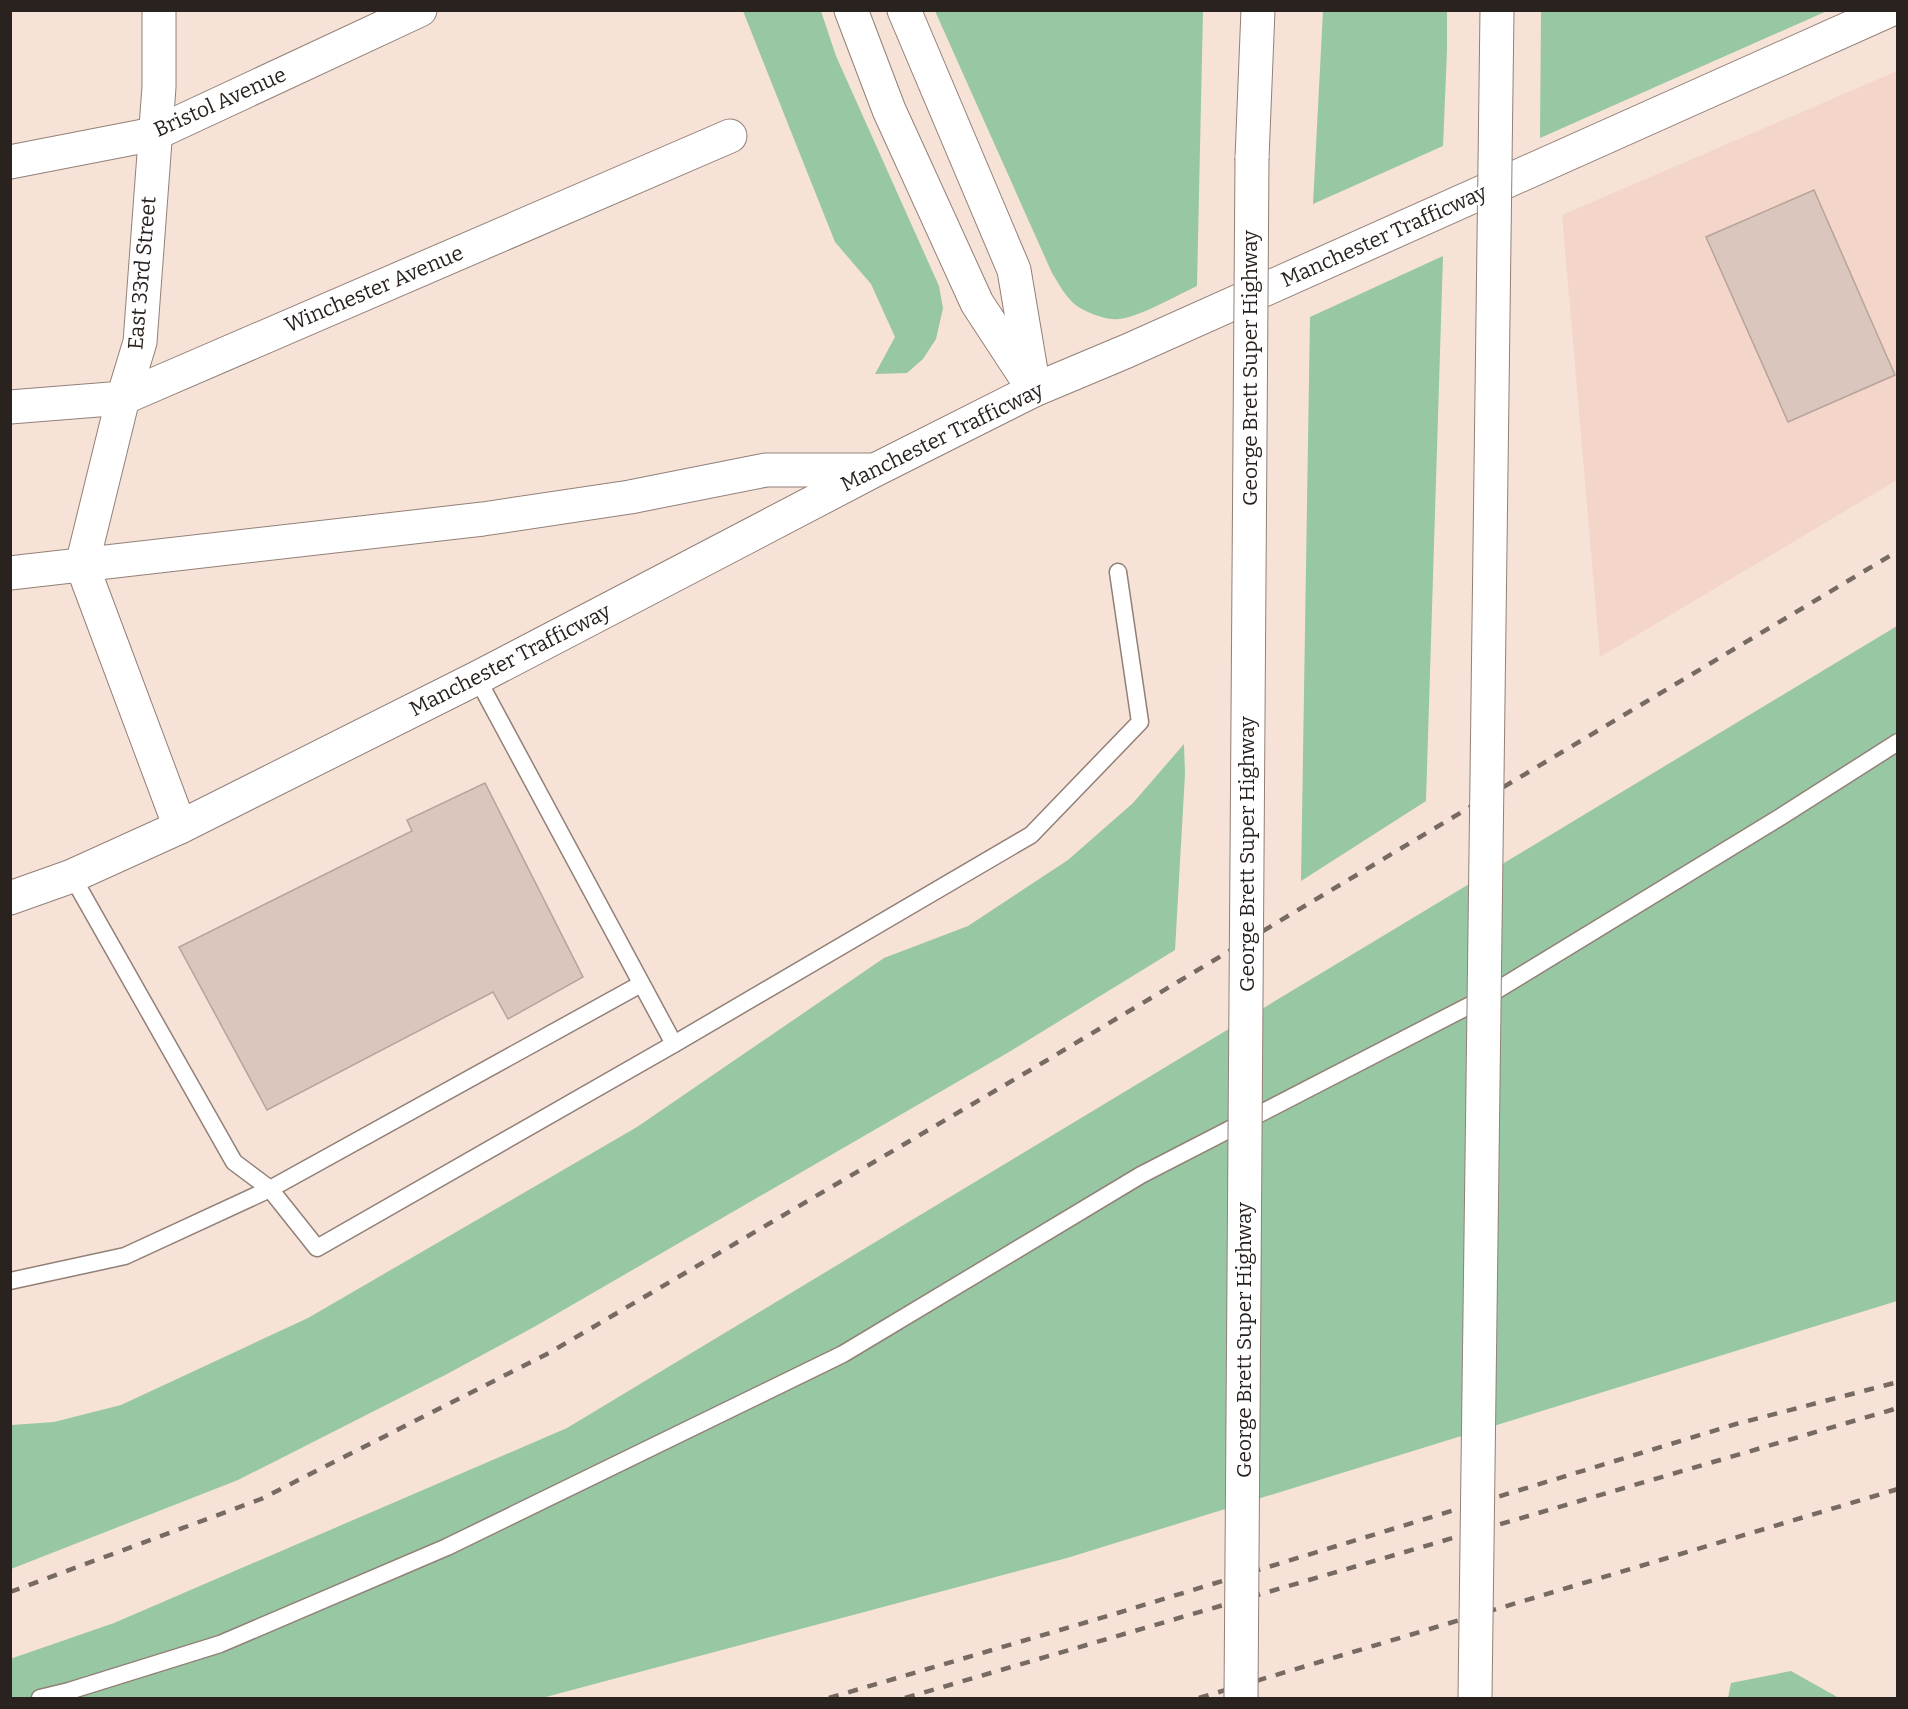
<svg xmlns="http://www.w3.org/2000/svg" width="1908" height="1709" viewBox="0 0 1908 1709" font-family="Bitter,serif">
<rect width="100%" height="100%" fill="#f7e2d8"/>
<polygon fill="#f3d6c9" points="1897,71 1897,480 1600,657 1562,215"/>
<g fill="#97c7a3">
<polygon points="743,11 821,11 836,56 939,286 943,308 936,339 923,359 907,373 875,374 895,337 871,284 835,242"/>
<path d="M 935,11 L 1203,11 L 1197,286 C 1177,295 1132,322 1112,319 C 1101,318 1086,312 1077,306 C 1066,298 1059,284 1052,273 Z"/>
<polygon points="1323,11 1447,11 1447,50 1443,146 1313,204"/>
<polygon points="1541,11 1541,10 1827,11 1540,138"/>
<polygon points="1443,256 1426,801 1301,881 1310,317"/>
<polygon points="1897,626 1897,1301 1067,1558 542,1698 11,1698 10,1659 114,1623 567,1428"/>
<polygon points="1184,744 1185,774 1175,950 1009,1052 534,1327 447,1374 238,1480 11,1569 11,1425 54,1422 121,1405 308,1318 637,1127 884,958 968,926 1068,860 1133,803"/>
<polygon points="1791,1671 1839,1698 1728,1698 1731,1683"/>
</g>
<g fill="#dac6bc" stroke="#b7a39a" stroke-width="1.5">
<polygon points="1814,190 1895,375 1788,422 1706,237"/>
<polygon points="485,783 583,977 508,1019 493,992 267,1110 179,947 412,831 407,820"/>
</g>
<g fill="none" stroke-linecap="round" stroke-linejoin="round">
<defs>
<g id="lane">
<polyline points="477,678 674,1044"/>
<polyline points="72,876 234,1162 270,1189 317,1248 674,1044 1031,835 1140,722 1118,572"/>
<polyline points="10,1281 125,1256 270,1189 641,984"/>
<polyline points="40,1698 69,1691 220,1644 447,1547 843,1354 1141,1175 1484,998 1782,816 1898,742"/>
</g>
<g id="street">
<polyline points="10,162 154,134 420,10"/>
<polyline points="10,407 123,398 730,136"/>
<polyline points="82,565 123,398 140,342 159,87 159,10"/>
</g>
<g id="secondary">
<polyline points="82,565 180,827"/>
<polyline points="10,573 483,519 630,497 766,470 870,470"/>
<polyline points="10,898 72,876 180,827 477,678 875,470 1034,390 1127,351 1890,10"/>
</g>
<g id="highway">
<polyline points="851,10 889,110 977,303 1034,390"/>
<polyline points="904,10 1014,270 1032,377"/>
<polyline points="1252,158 1258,10"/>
</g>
</defs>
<use href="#lane" stroke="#928077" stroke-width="19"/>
<use href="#street" stroke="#928077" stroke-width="35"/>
<use href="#secondary" stroke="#928077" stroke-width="35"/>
<use href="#highway" stroke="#928077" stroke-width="35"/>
<use href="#lane" stroke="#fff" stroke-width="16"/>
<use href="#street" stroke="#fff" stroke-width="33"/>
<use href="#secondary" stroke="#fff" stroke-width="33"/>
<use href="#highway" stroke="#fff" stroke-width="33"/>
<g stroke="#766a63" stroke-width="4.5" stroke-dasharray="10 10" stroke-linecap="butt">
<polyline points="10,1592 261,1499 549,1353 1044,1062 1898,551"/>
<polyline points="829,1698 1111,1615 1736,1424 1898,1382"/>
<polyline points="905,1698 1898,1408"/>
<polyline points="1199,1698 1898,1489"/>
</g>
<defs>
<g id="highway-bridge">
<polyline points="1241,1698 1252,158"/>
<polyline points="1475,1698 1497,10"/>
</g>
</defs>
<use href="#highway-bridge" stroke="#928077" stroke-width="35" stroke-linecap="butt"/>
<use href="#highway-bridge" stroke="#fff" stroke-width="33"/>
</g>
<g text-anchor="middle" stroke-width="5" stroke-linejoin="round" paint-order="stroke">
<g font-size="21" fill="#2a221e" stroke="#fff">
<text transform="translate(220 102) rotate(-24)" y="7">Bristol Avenue</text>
<text transform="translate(1384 236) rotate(-24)" y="7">Manchester Trafficway</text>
<text transform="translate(142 273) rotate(-85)" y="7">East 33rd Street</text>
<text transform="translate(374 289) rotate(-23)" y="7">Winchester Avenue</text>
<text transform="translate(1250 368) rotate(-90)" y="7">George Brett Super Highway</text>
<text transform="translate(942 437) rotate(-26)" y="7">Manchester Trafficway</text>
<text transform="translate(510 660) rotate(-27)" y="7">Manchester Trafficway</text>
<text transform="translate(1247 854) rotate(-90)" y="7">George Brett Super Highway</text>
<text transform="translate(1244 1340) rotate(-90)" y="7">George Brett Super Highway</text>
</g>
</g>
<rect width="1908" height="1709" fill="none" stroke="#2a221e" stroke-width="24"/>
</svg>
